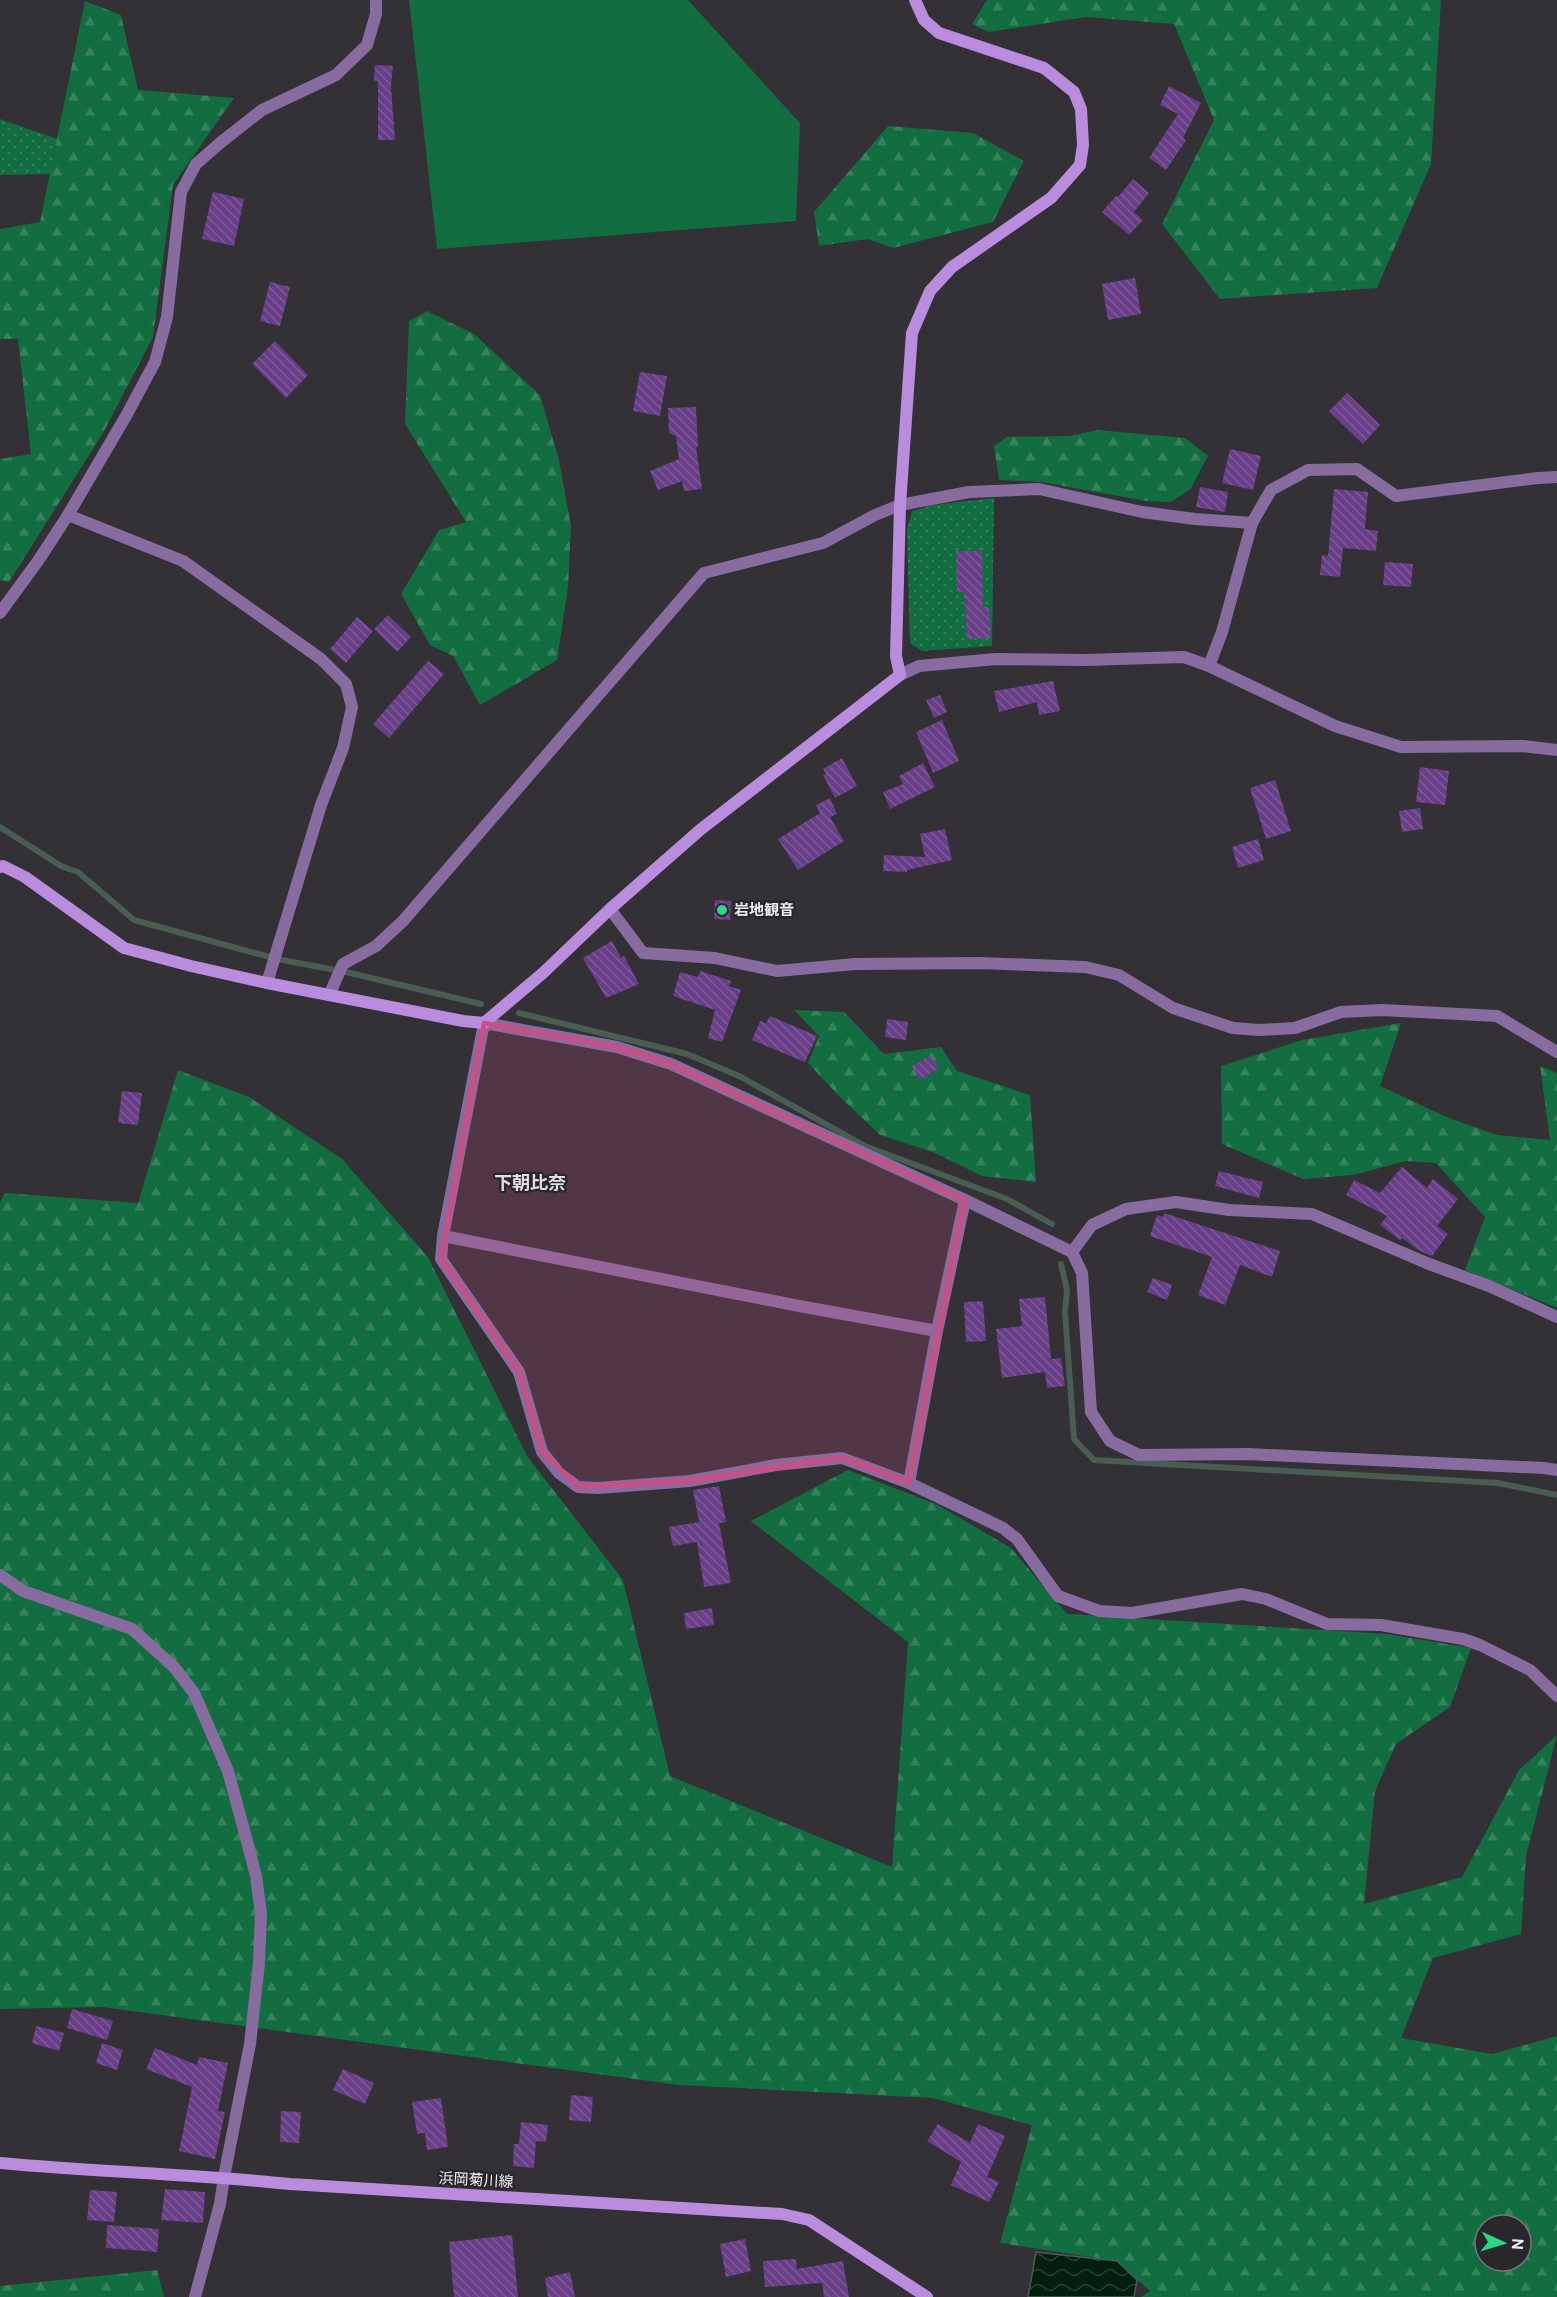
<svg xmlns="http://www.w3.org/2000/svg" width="1557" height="2297" viewBox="0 0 1557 2297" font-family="Overpass,'Noto Sans JP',sans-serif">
<defs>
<pattern id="grass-dots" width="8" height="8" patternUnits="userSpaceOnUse" patternTransform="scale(1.5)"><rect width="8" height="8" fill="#126d40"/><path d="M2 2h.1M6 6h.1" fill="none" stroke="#35825c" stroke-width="1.8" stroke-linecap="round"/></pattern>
<pattern id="forest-firs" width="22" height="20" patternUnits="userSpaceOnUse" patternTransform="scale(1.5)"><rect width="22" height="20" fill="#126d40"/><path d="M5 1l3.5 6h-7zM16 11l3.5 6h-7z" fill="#35825c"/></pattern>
<pattern id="water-waves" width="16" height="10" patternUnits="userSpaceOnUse" patternTransform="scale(1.5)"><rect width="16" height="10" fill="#011f0e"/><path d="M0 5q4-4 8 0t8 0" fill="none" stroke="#264032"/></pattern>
<pattern id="building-back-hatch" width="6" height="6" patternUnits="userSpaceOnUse" patternTransform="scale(1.5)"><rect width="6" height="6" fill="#683e88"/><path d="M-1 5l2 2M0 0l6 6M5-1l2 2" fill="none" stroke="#7e5a99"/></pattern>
</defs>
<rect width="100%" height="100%" fill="#333036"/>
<g fill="url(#grass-dots)">
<polygon points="0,119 57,139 50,174 0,175"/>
<polygon points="994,498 992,646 922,651 910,643 907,530 912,511 933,505"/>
</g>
<g fill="url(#forest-firs)" fill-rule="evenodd">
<polygon points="987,0 1441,0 1431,164 1377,288 1220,299 1162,224 1214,120 1174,24 1086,17 988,32 972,24"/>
<polygon points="85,1 121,15 138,90 234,98 173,185 153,337 103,433 9,582 0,580 0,459 31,454 18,339 0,339 0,229 40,222"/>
<polygon points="888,126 973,133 1024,161 993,222 893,248 868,239 819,246 814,212"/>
<polygon points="427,311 474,334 540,395 559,460 571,526 568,587 557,660 480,705 453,656 430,645 401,594 439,530 466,522 405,424 409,321"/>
<polygon points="1098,430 1185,438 1208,456 1190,490 1170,502 1146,501 1041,482 999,480 994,446 1007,437 1069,436"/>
<polygon points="794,1010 844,1012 884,1054 941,1047 957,1071 1030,1095 1036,1182 982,1176 933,1152 880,1135 838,1095 808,1063 819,1036"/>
<polygon points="1401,1023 1380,1086 1449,1118 1497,1135 1550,1140 1540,1066 1557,1073 1557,1308 1465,1270 1485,1217 1436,1163 1406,1161 1353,1175 1303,1179 1222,1144 1221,1066 1302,1040"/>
<path d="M 178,1070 L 249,1097 L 342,1159 L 428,1257 L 527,1456 L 623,1580 L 670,1776 L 892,1867 L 908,1642 L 751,1521 L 848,1470 L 938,1505 L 1011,1548 L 1067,1614 L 1387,1634 L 1471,1648 L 1450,1707 L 1396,1744 L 1375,1791 L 1364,1904 L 1462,1877 L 1519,1770 L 1557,1735 L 1526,1856 L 1521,1934 L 1433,1958 L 1401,2038 L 1492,2054 L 1557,2036 L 1557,2297 L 1141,2297 L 1150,2291 L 1117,2261 L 1000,2243 L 1032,2125 L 933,2098 L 679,2085 L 102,2007 L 0,2009 L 0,1202 L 5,1193 L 138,1203 ZM 1485,2225 L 1521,2225 L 1521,2261 L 1485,2261 Z"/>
<polygon points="157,2270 164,2297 0,2297 0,2286"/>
</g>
<polygon fill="#126d40" points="409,0 688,0 800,123 796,221 437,249"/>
<polygon fill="url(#water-waves)" stroke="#495d52" stroke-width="1.5" points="1036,2252 1117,2261 1137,2280 1134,2297 1028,2297"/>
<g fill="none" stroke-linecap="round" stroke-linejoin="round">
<g stroke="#495d52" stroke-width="6">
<polyline points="0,827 61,866 78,872 134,920 277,959 346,972 481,1004"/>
<polyline points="519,1013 687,1054 739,1076 865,1146 1007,1199 1052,1224"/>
<polyline points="1061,1264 1067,1290 1065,1312 1074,1439 1094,1460 1498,1483 1557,1495"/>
</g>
</g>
<g fill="url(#building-back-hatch)">
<polygon points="375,65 393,66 391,86 395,140 378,140 378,81 374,81"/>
<polygon points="1169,86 1201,103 1183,138 1186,140 1166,170 1149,158 1178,114 1160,105"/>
<polygon points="1133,179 1149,193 1134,212 1143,220 1129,235 1102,212 1116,196 1118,197"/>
<polygon points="213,192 244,199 234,246 202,239"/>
<polygon points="1135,278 1141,314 1108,320 1102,284"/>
<polygon points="270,282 290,287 280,326 260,321"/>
<polygon points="275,341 308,375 286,398 252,364"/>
<polygon points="640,372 667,376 660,416 633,411"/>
<polygon points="1347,393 1380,425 1363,444 1329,411"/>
<polygon points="696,407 698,447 696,447 702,489 684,491 682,481 658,490 650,471 679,459 676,436 669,433 668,408"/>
<polygon points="1230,449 1261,456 1253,490 1222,483"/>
<polygon points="1200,487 1228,492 1225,512 1196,507"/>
<polygon points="1334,489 1368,492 1365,529 1378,531 1376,551 1343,548 1340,577 1320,575 1322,555 1328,556"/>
<polygon points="956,551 982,551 983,607 989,607 991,638 967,639 964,592 957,592"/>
<polygon points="1385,562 1413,564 1411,587 1383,585"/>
<polygon points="388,615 411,637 397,652 374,629"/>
<polygon points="357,617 373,631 346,663 330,649"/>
<polygon points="428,661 444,674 389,738 373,724"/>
<polygon points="1053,681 1060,711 1039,715 1037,702 999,712 994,691"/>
<polygon points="940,695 947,712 934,718 926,700"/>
<polygon points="942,720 959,761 933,773 916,732"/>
<polygon points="842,758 857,786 835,798 823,775 826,774 823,769"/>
<polygon points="923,763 935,787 890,809 883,792 903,784 899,776"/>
<polygon points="1420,767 1449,771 1445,805 1416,802"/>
<polygon points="1275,780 1291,831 1266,839 1250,788"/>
<polygon points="830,798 837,814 830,817 844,841 798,870 778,839 820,813 816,805"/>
<polygon points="1420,808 1423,829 1402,832 1399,811"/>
<polygon points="945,829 952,860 907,870 907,872 883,871 884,855 925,857 920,834"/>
<polygon points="1258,839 1264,860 1238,868 1232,847"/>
<polygon points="715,900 731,901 730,920 714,919"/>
<polygon points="612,941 621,958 624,956 639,984 606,998 583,958"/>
<polygon points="700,971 731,981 729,986 741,990 722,1042 708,1038 715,1010 673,996 680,972 698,977"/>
<polygon points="770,1016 817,1036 805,1062 752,1040 760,1021 766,1023"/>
<polygon points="887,1019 908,1022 906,1040 885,1037"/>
<polygon points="931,1055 939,1068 920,1080 912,1066"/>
<polygon points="122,1091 142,1093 138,1125 118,1123"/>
<polygon points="1402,1167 1427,1188 1433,1179 1458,1199 1437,1226 1448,1234 1432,1256 1420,1251 1402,1238 1400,1240 1380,1225 1387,1216 1346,1195 1354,1180 1380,1193"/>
<polygon points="1219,1171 1263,1182 1259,1198 1215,1186"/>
<polygon points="1164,1213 1280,1251 1272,1277 1240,1265 1225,1305 1198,1295 1212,1257 1150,1236 1157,1215 1163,1217"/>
<polygon points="1153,1278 1172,1285 1167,1300 1147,1292"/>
<polygon points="1045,1297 1051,1359 1061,1358 1065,1386 1047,1388 1045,1372 1002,1378 996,1329 1022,1326 1019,1299"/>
<polygon points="983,1301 986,1341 966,1342 964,1302"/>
<polygon points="719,1486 726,1522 719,1523 731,1583 704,1587 697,1542 673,1546 669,1527 699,1522 693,1490"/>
<polygon points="712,1608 714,1625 686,1629 684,1613"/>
<polygon points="72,2009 113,2021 107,2040 67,2028"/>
<polygon points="36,2026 64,2033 59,2051 32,2043"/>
<polygon points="102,2043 123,2050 117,2070 96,2063"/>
<polygon points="155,2048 197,2065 199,2057 228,2063 218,2111 225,2112 215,2159 179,2151 192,2087 146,2069"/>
<polygon points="343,2069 374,2083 365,2104 333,2090"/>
<polygon points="571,2095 593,2097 591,2122 569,2120"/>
<polygon points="441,2098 448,2147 427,2150 425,2133 417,2134 412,2102"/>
<polygon points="281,2111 301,2112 299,2143 280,2142"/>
<polygon points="521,2122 548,2125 546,2142 536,2141 534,2168 513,2166 514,2144 519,2144"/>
<polygon points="938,2124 970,2143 978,2124 1005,2136 987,2177 999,2182 989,2202 951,2185 961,2162 927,2141"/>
<polygon points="165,2189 205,2192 203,2223 161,2220"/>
<polygon points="90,2190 117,2192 114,2222 87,2220"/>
<polygon points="107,2225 159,2229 157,2252 106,2248"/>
<polygon points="512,2235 518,2297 454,2297 449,2242"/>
<polygon points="745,2239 751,2271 726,2277 720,2244"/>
<polygon points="796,2259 797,2269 843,2261 849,2297 824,2297 822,2283 765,2287 763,2261"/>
<polygon points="570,2272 575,2297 548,2297 545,2278"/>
</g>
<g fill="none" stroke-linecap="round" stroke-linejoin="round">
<g stroke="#886ca0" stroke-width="12">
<polyline points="68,515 183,561 321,659 346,684 352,707 343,748 321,805 267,983"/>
<polyline points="0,613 38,561 68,515 126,416 155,362 167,317 181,192 196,164 220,143 262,110 336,75 367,45 376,14 376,0"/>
<polyline points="1209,666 1222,632 1252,523 1271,490 1308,470 1357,469 1396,496 1538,478 1557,477"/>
<polyline points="900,675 919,666 996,659 1085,660 1184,657 1209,666 1335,726 1401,747 1523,746 1557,750"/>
<polyline points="610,909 643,953 715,958 777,971 855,964 980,963 1085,967 1119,975 1173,1008 1233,1028 1259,1030 1295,1028 1341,1012 1382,1010 1497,1016 1557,1052"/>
<polyline points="329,995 343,964 376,946 403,921 704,573 823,543 875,515 900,505 969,492 1039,489 1142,512 1195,519 1252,523"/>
<polyline points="443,1236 441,1259 519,1372 542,1452 559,1473 578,1487 598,1488 690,1481 776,1465 842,1458 909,1483"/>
<polyline points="1072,1252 1092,1225 1126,1209 1176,1202 1229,1210 1312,1214 1429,1264 1489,1286 1557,1317"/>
<polyline points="937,1331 799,1306 443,1236 484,1023 617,1047 671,1064 965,1200"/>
<polyline points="1557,1470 1544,1468 1248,1454 1139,1455 1110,1441 1091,1412 1082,1273 1072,1252 965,1200 937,1331 909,1483 1003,1528 1017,1539 1058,1596 1099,1611 1132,1613 1242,1594 1266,1599 1327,1624 1381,1625 1463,1639 1480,1645 1530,1670 1557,1696"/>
<polyline points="0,1575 23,1591 132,1629 174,1667 194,1693 228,1771 248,1845 256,1876 261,1914 259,1963 250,2044 224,2177 220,2204 195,2297"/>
</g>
<g stroke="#b98cde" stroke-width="12">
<polyline points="0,867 3,866 25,877 124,948 191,966 267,983 463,1021 484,1023 543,973 610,909 700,830 900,675 896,656 900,505 912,333 930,291 952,267 1051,198 1080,165 1083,145 1081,109 1074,92 1044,68 939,33 924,20 915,0"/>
<path d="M 0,2163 C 97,2172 193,2174 290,2184 L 782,2214 L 809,2220 L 927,2297"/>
</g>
</g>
<path fill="#ce4e81" fill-opacity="0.2" stroke="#ce4e81" stroke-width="4.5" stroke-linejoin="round" d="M 484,1023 L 617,1047 L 671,1064 L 965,1200 L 909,1483 L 842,1458 L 690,1481 L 578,1487 L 542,1452 L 519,1372 L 441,1259 Z"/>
<circle fill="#2ad884" stroke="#29262c" stroke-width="2" cx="722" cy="910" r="6"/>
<g text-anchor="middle" stroke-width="4.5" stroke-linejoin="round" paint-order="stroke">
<g font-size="15" font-weight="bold" fill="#f0eef2" stroke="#29262c" text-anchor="start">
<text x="734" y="915">岩地観音</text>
</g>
<g font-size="15" fill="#f0eef2" stroke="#29262c">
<text transform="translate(476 2180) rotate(3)" y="5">浜岡菊川線</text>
</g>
<g font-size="18" font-weight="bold" fill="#e1dee5" stroke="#29262c">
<text x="530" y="1189">下朝比奈</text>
</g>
</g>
<g transform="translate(1503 2243) rotate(94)"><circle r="28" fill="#29262c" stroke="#79767b" stroke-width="1.5"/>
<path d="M0-4.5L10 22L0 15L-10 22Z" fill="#2ad884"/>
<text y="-9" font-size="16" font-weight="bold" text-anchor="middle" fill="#f0eef2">N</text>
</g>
</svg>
